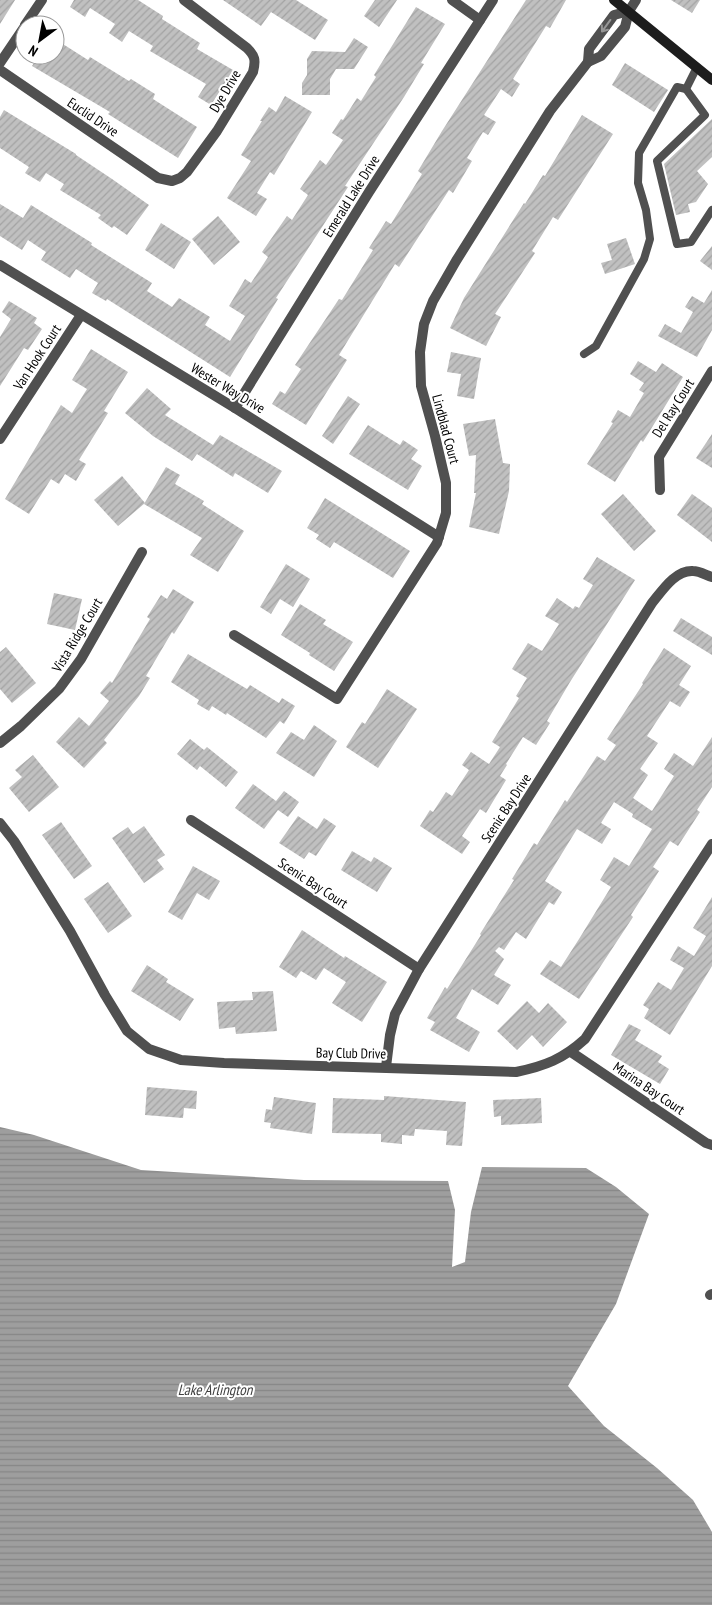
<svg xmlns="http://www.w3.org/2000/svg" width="712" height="1605" viewBox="0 0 712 1605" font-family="'PT Sans Narrow',sans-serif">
<defs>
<pattern id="water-rules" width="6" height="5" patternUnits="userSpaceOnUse" patternTransform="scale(1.25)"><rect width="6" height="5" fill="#9e9e9e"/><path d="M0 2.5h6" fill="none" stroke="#868686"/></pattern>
<pattern id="building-hatch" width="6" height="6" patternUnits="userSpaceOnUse" patternTransform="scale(1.25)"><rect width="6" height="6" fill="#c0c0c0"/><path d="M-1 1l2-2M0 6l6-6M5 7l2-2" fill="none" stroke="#a3a3a3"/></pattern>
</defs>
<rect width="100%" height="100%" fill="#fff"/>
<polygon fill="url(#water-rules)" points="0,1127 34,1135 141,1170 304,1180 448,1181 455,1210 452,1267 465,1262 471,1212 482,1167 586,1168 616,1187 649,1214 616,1304 568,1386 604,1426 657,1468 693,1500 712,1532 712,1605 0,1605"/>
<g fill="url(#building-hatch)">
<polygon points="0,0 15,0 0,24"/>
<polygon points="74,0 138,0 163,16 162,19 200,43 197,49 233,70 211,105 198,97 206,84 150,51 153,46 129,31 122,42 109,33 115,24 90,8 85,17 70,7"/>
<polygon points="223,0 296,0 328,20 315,40 271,12 261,26"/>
<polygon points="375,0 397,0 379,27 364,16"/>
<polygon points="526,0 566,0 550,28 546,26 513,79 520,84 512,97 501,89 484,115 496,122 488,135 483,132 467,158 472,161 453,193 449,190 399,267 395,264 339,355 347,360 306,425 272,404 280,391 285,394 301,369 295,365 339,299 342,300 373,250 369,248 386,221 391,224 422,174 418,171 442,131"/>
<polygon points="671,0 700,0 692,13"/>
<polygon points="416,7 445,24 421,63 424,64 404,97 345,186 348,187 276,298 278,299 230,377 107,299 106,301 92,293 98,283 76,269 70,278 41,260 46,252 28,240 22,250 0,236 0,204 23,218 31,205 92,243 91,245 152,283 147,291 172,307 179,298 210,317 205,325 230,341 245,316 229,306 245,279 251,283 268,257 262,252 287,216 292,220 308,195 300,189 320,160 326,165 343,140 332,133 341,119 343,120 357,98 361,101 376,77 374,75"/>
<polygon points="354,38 368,47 354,69 336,69 330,79 330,95 302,95 302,83 307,75 307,59 312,51 345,52"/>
<polygon points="55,39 88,60 90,57 129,81 131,79 155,94 153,99 197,127 178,158 108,114 110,112 32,66 39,55 55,55"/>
<polygon points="625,63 668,90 654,112 612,85"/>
<polygon points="285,96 312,112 274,175 270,172 257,193 267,199 256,216 227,198 251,161 241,155 262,121 260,121 269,107 276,112"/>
<polygon points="4,110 76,154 76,155 112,179 149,205 127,235 114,226 112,228 98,218 101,215 60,190 64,184 46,173 40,182 25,173 29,167 0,148 0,117"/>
<polygon points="582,115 613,134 558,220 553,217 532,251 535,253 495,314 501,317 486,346 450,328 464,298 524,203 525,204 543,175 545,176"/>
<polygon points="712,119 712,157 697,171 708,184 696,202 688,204 690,212 676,215 664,164"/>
<polygon points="218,216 240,242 214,265 192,239"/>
<polygon points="161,223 191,242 174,269 145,250"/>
<polygon points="626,238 635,264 605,274 601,263 612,260 607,244"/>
<polygon points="712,246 712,270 700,261"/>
<polygon points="712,290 712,330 697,357 658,336 665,324 681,333 693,312 685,307 692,296 704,303"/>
<polygon points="9,301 37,318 34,323 42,329 28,350 24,348 0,386 0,337 11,319 2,312"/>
<polygon points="91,349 128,372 104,411 108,413 79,460 86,464 76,481 65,474 59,484 51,479 29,514 5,499 61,405 72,413 87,389 72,380"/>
<polygon points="451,352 481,358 474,399 457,396 461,374 447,372"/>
<polygon points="638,361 656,372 662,363 683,377 643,442 641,440 615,482 587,464 613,423 611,422 618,410 630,417 644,393 639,390 644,383 630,374"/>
<polygon points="147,388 171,409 165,415 213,445 220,435 282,471 268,493 235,473 233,477 197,454 192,461 153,436 125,413"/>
<polygon points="348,396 360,404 333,444 322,436"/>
<polygon points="495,419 503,463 510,464 509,491 499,534 469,527 476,493 474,493 476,455 469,456 463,424"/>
<polygon points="368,425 400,445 403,440 418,450 411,459 422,466 408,490 349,454"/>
<polygon points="712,434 712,468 696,458"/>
<polygon points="166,467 180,475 175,484 204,501 202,504 244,531 218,572 190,555 202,538 144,504"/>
<polygon points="122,476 145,503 118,526 94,500"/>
<polygon points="623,494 656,531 634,551 601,514"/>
<polygon points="692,494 712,508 712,542 677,515"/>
<polygon points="325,498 410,551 393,578 334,542 330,548 316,539 319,535 307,528"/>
<polygon points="597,557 635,580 570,682 547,721 550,723 536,745 523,737 506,764 507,765 500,776 506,780 486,813 480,809 462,836 470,842 462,854 420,826 430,810 433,812 446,792 452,796 469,770 462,765 471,752 489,764 500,747 492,742 519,698 516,696 527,678 512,669 528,643 542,651 559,624 545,616 557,598 573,609 575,606 579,608 593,585 583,579"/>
<polygon points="286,564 310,579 293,607 280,599 271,614 260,607"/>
<polygon points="173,589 194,602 174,634 172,632 146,676 150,678 139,696 104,740 107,743 84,768 56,742 79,717 89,726 109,701 100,693 110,681 112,683 150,619 147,617 161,595 167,599"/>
<polygon points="54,593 82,599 75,630 47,624"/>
<polygon points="300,604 326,620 323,624 353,642 334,671 309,655 310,653 281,635"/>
<polygon points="681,618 712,637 712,655 673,631"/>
<polygon points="6,647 36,683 12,703 0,689 0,652"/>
<polygon points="664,648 691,666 679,685 690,692 680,707 670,701 647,736 658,743 640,769 648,775 633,798 652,811 674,776 664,769 674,753 693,766 712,737 712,787 697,810 700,812 678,846 670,841 653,867 659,871 631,915 633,917 579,999 540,974 550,960 561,967 579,939 611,887 600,880 614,857 629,866 652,829 632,817 633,814 614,802 601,823 611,829 602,844 577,829 545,881 562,892 554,905 549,902 526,939 516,932 504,950 499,947 495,951 504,959 494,975 511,985 498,1005 472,989 456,1018 480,1032 469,1052 430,1030 435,1022 427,1018 445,987 447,989 481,935 480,934 514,880 512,879 534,843 537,845 565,800 567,802 597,756 605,761 616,745 607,739 643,684 642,683"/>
<polygon points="188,654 247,689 250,685 279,703 282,698 295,706 284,724 280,721 266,738 227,713 226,715 212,706 209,711 197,704 199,700 171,682"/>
<polygon points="387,689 417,709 378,768 346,747 362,722 365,724"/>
<polygon points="314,725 337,741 314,777 276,753 291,732 304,740"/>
<polygon points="190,739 204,750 207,747 238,772 226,787 200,766 197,770 177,754"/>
<polygon points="33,755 59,787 29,812 9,788 22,777 15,770"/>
<polygon points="253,784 276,801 284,791 299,802 288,817 278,810 264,829 235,808"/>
<polygon points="298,816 317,829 324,818 336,826 316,856 309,852 304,859 279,843"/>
<polygon points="61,822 92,866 74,879 42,835"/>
<polygon points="144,826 165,855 157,860 164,869 144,883 112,838 128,827 133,834"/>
<polygon points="352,851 371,862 374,857 392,868 377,892 341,870"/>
<polygon points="193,866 220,881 209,900 197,893 182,920 168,912"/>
<polygon points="108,882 132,916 108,933 84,899"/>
<polygon points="712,897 712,966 670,1035 644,1018 649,1009 643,1005 658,982 671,990 684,968 670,960 678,946 694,956 706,936 693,928"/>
<polygon points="302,930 344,958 345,956 387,982 362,1022 332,1003 346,982 324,968 316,980 301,971 296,978 279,967"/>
<polygon points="147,965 168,979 166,982 194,999 180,1021 131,991"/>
<polygon points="273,991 277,1031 236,1034 235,1027 219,1029 217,1002 253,1000 252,992"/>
<polygon points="527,1001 539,1013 548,1003 567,1022 543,1047 532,1035 517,1050 497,1031"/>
<polygon points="629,1024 641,1030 635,1040 662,1056 658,1062 669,1069 660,1084 611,1055"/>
<polygon points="147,1087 197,1091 196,1109 184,1108 183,1118 145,1115"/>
<polygon points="384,1096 466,1102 462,1146 446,1145 447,1131 415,1129 414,1136 402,1135 402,1144 381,1142 381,1134 332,1133 333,1098 384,1100"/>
<polygon points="274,1097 316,1103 312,1134 270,1128 271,1123 264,1122 266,1109 272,1110"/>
<polygon points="541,1098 542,1123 501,1125 501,1116 494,1117 493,1100"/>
</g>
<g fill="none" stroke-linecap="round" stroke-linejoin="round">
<g stroke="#505050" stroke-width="8">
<polyline points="686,89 705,115 657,161 677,244 691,242 712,210"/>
<polyline points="584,354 596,346 644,259 650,239 646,210 638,183 639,153 677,87 686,89 697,67"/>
</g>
<g stroke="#505050" stroke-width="10">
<polyline points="452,0 480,20"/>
<polyline points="25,25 42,0"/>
<polyline points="588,62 589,49 614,15 629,11"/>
<polyline points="0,63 25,26"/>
<path d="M 0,70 L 158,178 L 172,181 L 180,178 L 187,172 L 217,131 L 253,72 C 256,60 255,56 247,48 L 184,0"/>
<polyline points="0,265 235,408 439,537"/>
<polyline points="235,408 369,192 493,0"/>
<polyline points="0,439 81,315"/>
<polyline points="660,490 659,457 712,371"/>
<polyline points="234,635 337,699 437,543 446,513 446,483 435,436 421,386 420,352 424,324 433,301 456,261 550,111 588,62 601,56 625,27 629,11 636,0"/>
<polyline points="0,743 21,726 59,689 81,659 142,552"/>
<polyline points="191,820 419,969"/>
<path d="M 0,823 L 14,841 L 70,931 L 105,995 L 127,1031 L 149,1049 L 181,1060 L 224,1063 L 516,1072 C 545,1066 563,1059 585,1039 L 712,844"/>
<polyline points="571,1052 706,1143 712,1145"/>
<path d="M 386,1067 L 390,1035 L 395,1014 L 419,969 L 652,603 C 662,591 675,570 693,571 C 699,571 706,575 712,577"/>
<polyline points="710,1295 712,1294"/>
</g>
<polyline stroke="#1d1d1d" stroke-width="10" points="614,0 712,80"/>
</g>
<defs><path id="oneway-shaft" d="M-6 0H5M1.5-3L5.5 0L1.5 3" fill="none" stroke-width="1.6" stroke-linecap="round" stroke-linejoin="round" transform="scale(1.25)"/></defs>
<use stroke="#969696" href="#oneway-shaft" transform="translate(606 26) rotate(126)"/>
<g text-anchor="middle" stroke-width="4" stroke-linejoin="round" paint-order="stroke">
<g font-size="14" fill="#000" stroke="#fff">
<text transform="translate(225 91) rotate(-59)" y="5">Dye Drive</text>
<text transform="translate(93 117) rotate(34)" y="5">Euclid Drive</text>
<text transform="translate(351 196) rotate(-58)" y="5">Emerald Lake Drive</text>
<text transform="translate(37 357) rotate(-57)" y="5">Van Hook Court</text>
<text transform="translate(228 388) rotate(31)" y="5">Wester Way Drive</text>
<text transform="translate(673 408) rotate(-58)" y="5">Del Ray Court</text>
<text transform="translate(446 429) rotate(75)" y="5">Lindblad Court</text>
<text transform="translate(77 635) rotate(-59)" y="5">Vista Ridge Court</text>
<text transform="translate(506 808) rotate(-57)" y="5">Scenic Bay Drive</text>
<text transform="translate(313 883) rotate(33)" y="5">Scenic Bay Court</text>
<text transform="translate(351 1053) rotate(1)" y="5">Bay Club Drive</text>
<text transform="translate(649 1088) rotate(34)" y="5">Marina Bay Court</text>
</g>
<g font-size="15" font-style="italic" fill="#3f3f3f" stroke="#fff">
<text x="215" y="1395">Lake Arlington</text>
</g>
</g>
<g transform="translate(40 40) rotate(212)"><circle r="24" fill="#ffffff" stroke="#999999"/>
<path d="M0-4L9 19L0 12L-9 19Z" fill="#000000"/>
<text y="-8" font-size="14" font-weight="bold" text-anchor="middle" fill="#000000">N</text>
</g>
</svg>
